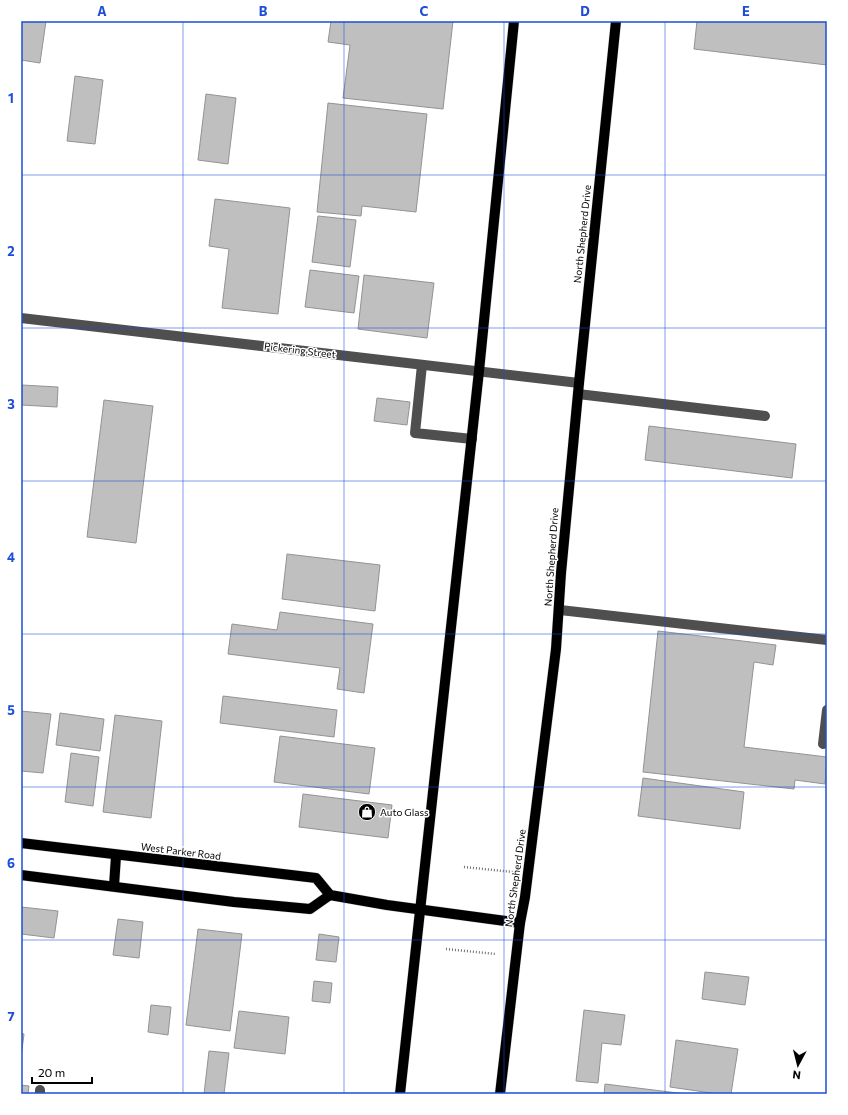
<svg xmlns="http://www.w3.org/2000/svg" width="848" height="1115" viewBox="0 0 848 1115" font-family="Commissioner,sans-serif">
<rect width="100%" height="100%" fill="#fff"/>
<g fill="#bfbfbf" stroke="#939393">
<polygon points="21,21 46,21 40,63 21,60"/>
<polygon points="331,21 453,21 443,109 343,98 350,45 328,42"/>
<polygon points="697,21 827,21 827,65 694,49"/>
<polygon points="75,76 103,80 95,144 67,141"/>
<polygon points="206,94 236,98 228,164 198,160"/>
<polygon points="328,103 427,114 416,212 362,206 361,216 317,212"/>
<polygon points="215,199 290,208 278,314 222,308 229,249 209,246"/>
<polygon points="318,216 356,220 350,267 312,262"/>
<polygon points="310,270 359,276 354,313 305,307"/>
<polygon points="364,275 434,283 427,338 358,329"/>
<polygon points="22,385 58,387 57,407 21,405"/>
<polygon points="377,398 410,402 407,425 374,421"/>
<polygon points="104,400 153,406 136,543 87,537"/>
<polygon points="649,426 796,444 792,478 645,460"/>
<polygon points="287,554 380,565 375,611 282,599"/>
<polygon points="280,612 373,624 364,693 337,689 340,668 228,654 232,624 277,630"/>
<polygon points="658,631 776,645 773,665 754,662 744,747 827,757 825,784 795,780 794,789 643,772"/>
<polygon points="223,696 337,710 334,737 220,723"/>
<polygon points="21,711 51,714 43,773 21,771"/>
<polygon points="60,713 104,719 100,751 56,745"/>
<polygon points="115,715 162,721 151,818 103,812"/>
<polygon points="280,736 375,748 369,794 274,782"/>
<polygon points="71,753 99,757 93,806 65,802"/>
<polygon points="643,778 744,792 740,829 638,816"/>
<polygon points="303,794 392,805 388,838 299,827"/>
<polygon points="21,907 58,911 54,938 21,934"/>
<polygon points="118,919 143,922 139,958 113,955"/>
<polygon points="198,929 242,934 230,1031 186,1025"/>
<polygon points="319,934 339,937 336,962 316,960"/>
<polygon points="705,972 749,977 745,1005 702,999"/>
<polygon points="314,981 332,983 330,1003 312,1001"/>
<polygon points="151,1005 171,1007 168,1035 148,1032"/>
<polygon points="584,1010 625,1015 621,1045 602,1043 598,1083 576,1081"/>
<polygon points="239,1011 289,1017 285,1054 234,1048"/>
<polygon points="21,1033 24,1034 21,1058"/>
<polygon points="676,1040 738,1049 731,1094 718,1094 670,1087"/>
<polygon points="209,1051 229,1053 224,1094 204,1094"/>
<polygon points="605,1084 686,1094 604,1094"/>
<polygon points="21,1085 29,1086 28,1094 21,1094"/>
</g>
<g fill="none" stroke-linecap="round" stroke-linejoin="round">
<defs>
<g id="major">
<polyline points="21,843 316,878 330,895 387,905 520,923"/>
<polyline points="21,875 234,902 310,909 330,895"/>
<polyline points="114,886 116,856"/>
<polyline points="400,1094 479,371 514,21"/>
<polyline points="500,1094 520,923 525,897 556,649 561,573 579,383 616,21"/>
</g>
</defs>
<use href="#major" stroke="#dbdbdb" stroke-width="11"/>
<g stroke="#717171" stroke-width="2.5" stroke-dasharray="1 2" stroke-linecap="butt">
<polyline points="464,867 513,872"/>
<polyline points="446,949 496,954"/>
</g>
<g stroke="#4f4f4f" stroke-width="10">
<polyline points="21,318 579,383"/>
<polyline points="422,365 415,433 472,439"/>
<polyline points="578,394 765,416"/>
<polyline points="560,610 827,640"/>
<polyline points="823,744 827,710"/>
<polyline points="40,1094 40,1090"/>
</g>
<use href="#major" stroke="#000" stroke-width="10"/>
</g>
<path fill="none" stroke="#1d4ed8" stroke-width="1" stroke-opacity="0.55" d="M 183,21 L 183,1094M 344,21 L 344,1094M 504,21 L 504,1094M 665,21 L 665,1094M 21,175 L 827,175M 21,328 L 827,328M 21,481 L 827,481M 21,634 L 827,634M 21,787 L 827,787M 21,940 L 827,940"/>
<defs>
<symbol id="shop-disc" viewBox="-11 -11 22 22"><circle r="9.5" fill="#000" stroke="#fff"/><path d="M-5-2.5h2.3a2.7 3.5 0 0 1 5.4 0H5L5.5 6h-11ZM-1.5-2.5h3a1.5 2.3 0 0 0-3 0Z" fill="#fff"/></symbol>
</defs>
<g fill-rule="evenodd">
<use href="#shop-disc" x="357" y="802" width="20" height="20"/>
</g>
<g text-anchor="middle" stroke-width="3" stroke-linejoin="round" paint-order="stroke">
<g font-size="10" fill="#000" stroke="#fff">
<text transform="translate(582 234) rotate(-84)" y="4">North Shepherd Drive</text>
<text transform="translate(300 350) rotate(7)" y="4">Pickering Street</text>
<text transform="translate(551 557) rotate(-86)" y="4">North Shepherd Drive</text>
<text transform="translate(181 851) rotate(7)" y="4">West Parker Road</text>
<text transform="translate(515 878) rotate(-82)" y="4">North Shepherd Drive</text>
</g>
<g font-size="10" fill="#000" stroke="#fff" text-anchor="start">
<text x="380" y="816">Auto Glass</text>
</g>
</g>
<rect width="848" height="1115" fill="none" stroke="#ffffff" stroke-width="44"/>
<g transform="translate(798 1065) rotate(187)" stroke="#ffffff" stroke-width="3" paint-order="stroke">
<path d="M0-3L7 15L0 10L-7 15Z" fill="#000000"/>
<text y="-6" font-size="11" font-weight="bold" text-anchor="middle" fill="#000000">N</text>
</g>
<path d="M32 1077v6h60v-6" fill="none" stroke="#000000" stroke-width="2"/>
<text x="38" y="1077" font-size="12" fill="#000000" stroke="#ffffff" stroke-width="3" paint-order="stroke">20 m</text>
<rect x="22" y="22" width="804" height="1071" fill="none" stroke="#1d4ed8" stroke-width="1.5"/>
<g font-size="13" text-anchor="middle" font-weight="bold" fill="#1d4ed8">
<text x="102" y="16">A</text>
<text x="263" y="16">B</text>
<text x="424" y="16">C</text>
<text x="585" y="16">D</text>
<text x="746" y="16">E</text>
<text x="11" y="103">1</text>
<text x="11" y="256">2</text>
<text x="11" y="409">3</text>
<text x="11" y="562">4</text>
<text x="11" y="715">5</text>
<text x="11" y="868">6</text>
<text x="11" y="1021">7</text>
</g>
</svg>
